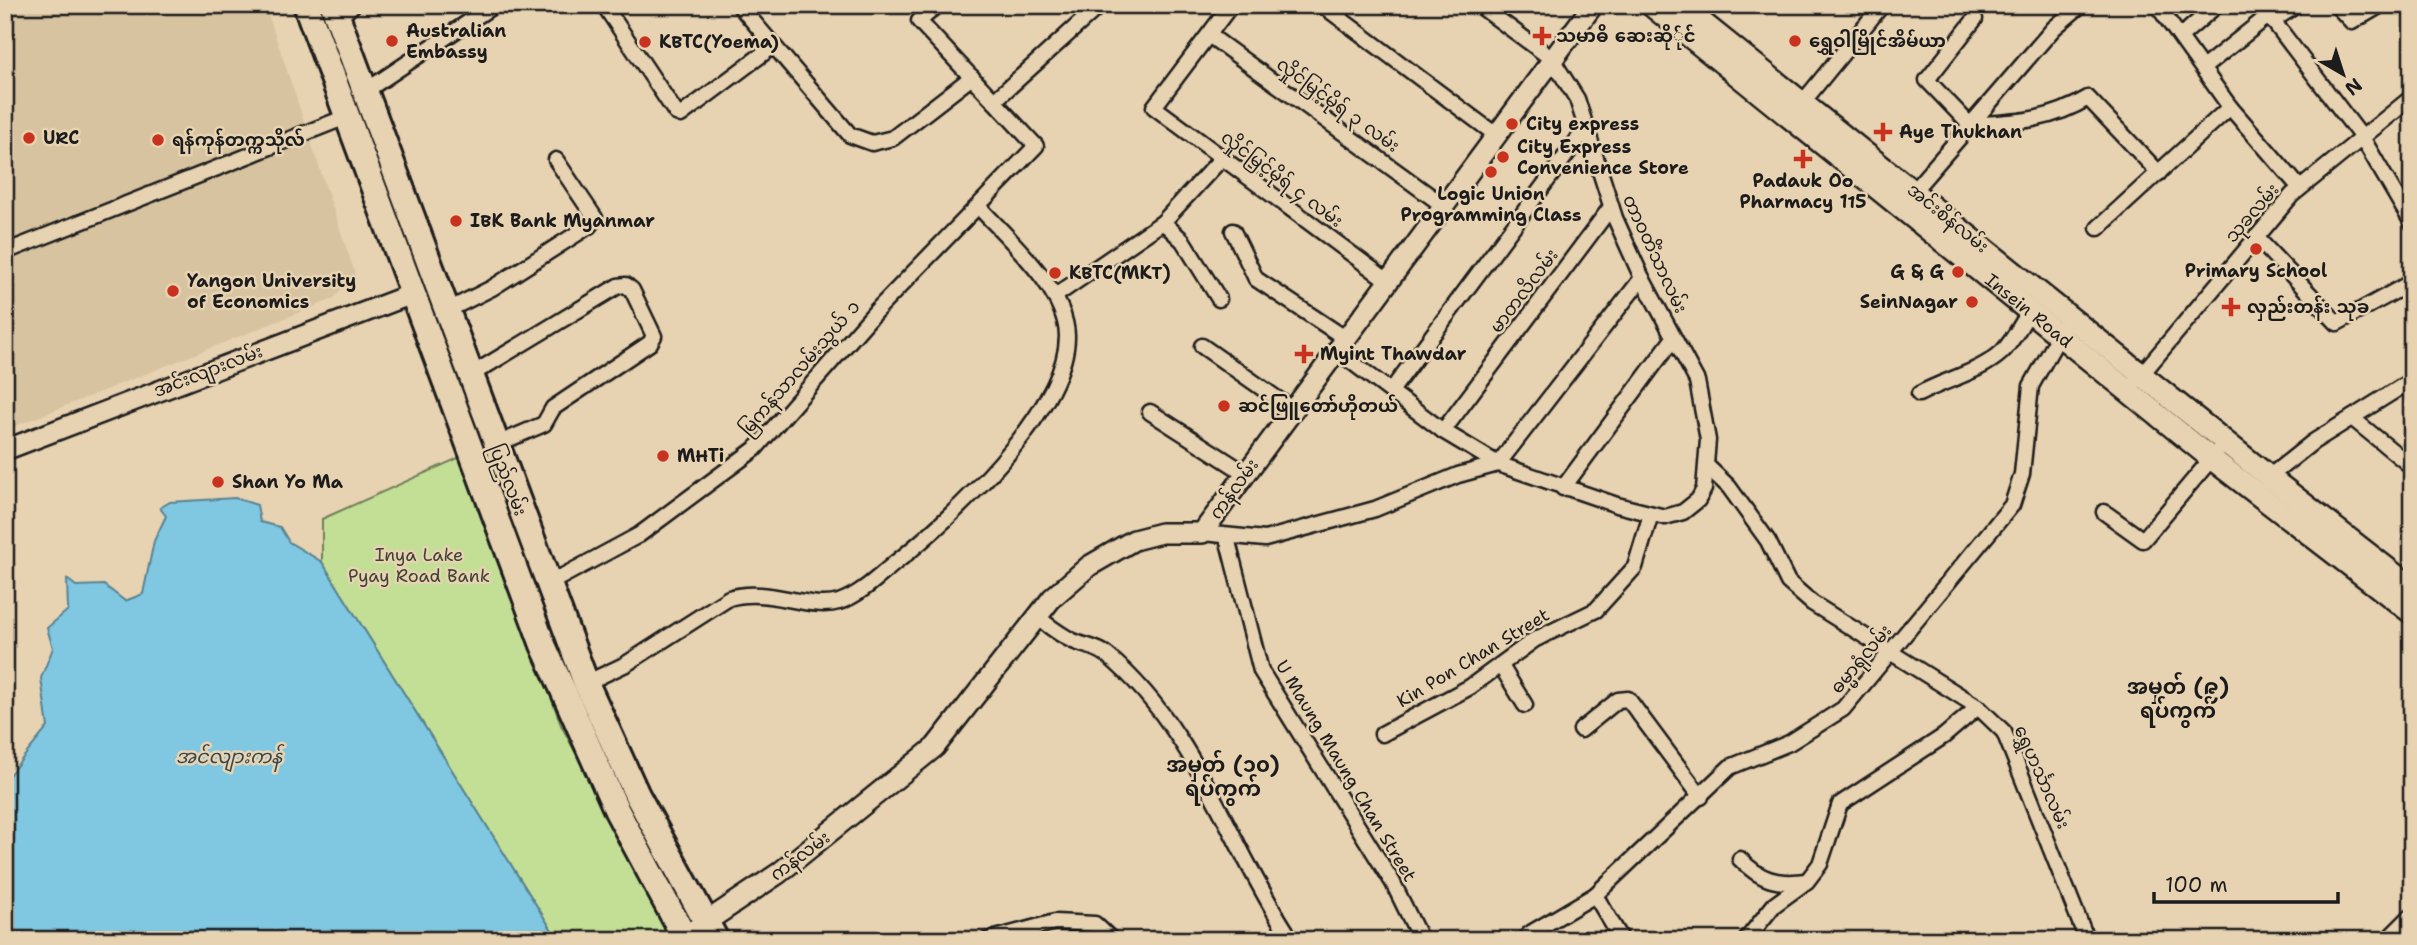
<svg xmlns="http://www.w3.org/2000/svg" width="2417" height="945" viewBox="0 0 2417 945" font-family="'Shantell Sans','Noto Sans Myanmar',sans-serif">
<rect width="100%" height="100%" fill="#e7d2b1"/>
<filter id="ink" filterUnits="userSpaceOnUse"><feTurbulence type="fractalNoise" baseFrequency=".0143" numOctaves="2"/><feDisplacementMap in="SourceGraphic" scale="14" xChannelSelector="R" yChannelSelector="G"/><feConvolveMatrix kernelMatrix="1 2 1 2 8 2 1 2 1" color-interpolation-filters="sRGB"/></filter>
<g filter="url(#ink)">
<polygon fill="#d7c3a0" points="5,5 265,5 355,274 333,299 5,430"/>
<polygon fill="#c3df96" stroke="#707e59" stroke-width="2" points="465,455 561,725 674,940 558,940 322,562 322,519"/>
<polygon fill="#80c8e1" stroke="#588392" stroke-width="2" points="235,498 257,505 260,522 280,527 289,542 322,562 558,940 5,940 5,780 48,727 41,678 53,648 47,628 68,610 67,579 76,586 104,585 125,601 143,594 154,541 166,516 160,508 170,502"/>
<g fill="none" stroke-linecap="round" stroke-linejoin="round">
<defs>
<g id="street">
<polyline points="604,5 676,113 681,115 772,47"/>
<polyline points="739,5 850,135 872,143 893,138 972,77"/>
<polyline points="1231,5 1154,107 1388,281"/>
<polyline points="1322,5 1496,135"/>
<polyline points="2157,5 2230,107 2300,188"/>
<polyline points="2261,5 2363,139 2412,223"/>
<polyline points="2336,5 2352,22 2381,5"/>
<polyline points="338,18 353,5"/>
<path d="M 1975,19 L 1927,80 L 1970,125 C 2015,122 2048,122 2088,98 L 2159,173"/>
<polyline points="2272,21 2297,5"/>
<polyline points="1209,35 1444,206"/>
<polyline points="2181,36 2217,5"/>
<polyline points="2203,68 2268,16"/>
<polyline points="364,92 494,5"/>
<polyline points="994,101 1100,5"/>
<polyline points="1803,102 1882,5"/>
<polyline points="1909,196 2054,28 2081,5"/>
<polyline points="1163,222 1183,241 1219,299"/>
<polyline points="2098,228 2230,107"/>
<polyline points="1233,231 1256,279 1345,338"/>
<polyline points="2256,237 2337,323 2412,282"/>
<polyline points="5,252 346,117"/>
<polyline points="1055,296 1163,222 1222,158"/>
<polyline points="446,311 492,288 589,226 595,218 556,160"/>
<polyline points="1202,346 1292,409"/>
<polyline points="1336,350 1443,431 1498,464 1617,505 1665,517 1683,512 1698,500 1704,489 1708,440 1697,381 1642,278 1615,218 1577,99 1552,59 1479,5"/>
<polyline points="469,376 618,286 626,285 632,290 654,336 650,343 553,408 544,424 495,445"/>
<polyline points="2136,381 2292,195 2412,97"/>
<polyline points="1391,391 1587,127"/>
<path d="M 1919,394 C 1946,379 1979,373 2002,352 C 2013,341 2021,324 2030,311"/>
<polyline points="1150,412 1245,473"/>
<polyline points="2352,418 2412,467"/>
<polyline points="1443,431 1611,207"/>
<polyline points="1708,467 1729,487 1768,541 1788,582 1812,603 1978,707 2004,732 2087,940"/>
<polyline points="2269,477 2313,442 2412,380"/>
<polyline points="1563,488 1673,339"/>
<polyline points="2104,512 2143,540 2217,452"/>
<polyline points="1202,533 1265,539 1375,509 1458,475 1498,464 1642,278"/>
<polyline points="1227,538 1261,671 1393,883 1421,940"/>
<polyline points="548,584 639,535 755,449 875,312 1036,146 919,21 938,5"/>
<path d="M 1037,617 C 1049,626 1060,635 1073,641 C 1084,646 1098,647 1107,655 C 1194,727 1227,839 1286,931"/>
<polyline points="1501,666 1525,705"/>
<path d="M 586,683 L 626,664 L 729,598 C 767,586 809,611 839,602 C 860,595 878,577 895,563 C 951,519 1067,411 1067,336 C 1066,289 1008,239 979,207"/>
<polyline points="1581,730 1618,700 1628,699 1701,797"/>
<polyline points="1382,734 1470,687 1534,640 1596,610 1635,567 1651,514"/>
<path d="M 1740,859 C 1760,880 1777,885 1806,881"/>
<polyline points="1595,895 1622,940"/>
<polyline points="988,940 1055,922 1095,924 1112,940"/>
<polyline points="1525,940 1529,934 1595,895 1730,767 1789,743 1843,709 2012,505 2022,474 2031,386 2063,329"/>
<polyline points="1746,940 1774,905 1807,881 1820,864 1840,804 1944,736 1978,707"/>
<polyline points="2387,940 2412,915"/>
</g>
<g id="secondary">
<polyline points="5,450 412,294"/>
<polyline points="694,930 779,873 935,747 1052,598 1089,566 1134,540 1161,533 1202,533 1593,5"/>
</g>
<g id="primary">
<path id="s1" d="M 1651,5 L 2212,459 L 2412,613"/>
<polyline points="1680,5 2269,477 2412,588"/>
</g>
<g id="highway">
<polyline points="306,5 543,645 617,811 686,940"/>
<polyline points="333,5 586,683 637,795 716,940"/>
</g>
</defs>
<use href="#street" stroke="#1c1c1c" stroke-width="19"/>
<use href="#secondary" stroke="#1c1c1c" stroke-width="24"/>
<use href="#primary" stroke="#1c1c1c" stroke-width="26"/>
<use href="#highway" stroke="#1c1c1c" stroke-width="30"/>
<use href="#street" stroke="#e7d2b1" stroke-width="14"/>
<use href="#secondary" stroke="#e7d2b1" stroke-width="19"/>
<use href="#primary" stroke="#e7d2b1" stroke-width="21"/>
<use href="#highway" stroke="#e7d2b1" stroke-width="24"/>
</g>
</g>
<g fill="#c8321e" stroke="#e7d2b1" stroke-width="2.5">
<path d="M1538.5 25.5h7v7h7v7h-7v7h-7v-7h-7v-7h7z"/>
<circle cx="392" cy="41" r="7"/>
<circle cx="1795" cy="41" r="7"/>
<circle cx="645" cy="42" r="7"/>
<circle cx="1512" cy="124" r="7"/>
<path d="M1879.5 121.5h7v7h7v7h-7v7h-7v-7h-7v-7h7z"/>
<circle cx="29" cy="138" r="7"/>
<circle cx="158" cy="140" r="7"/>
<circle cx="1503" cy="157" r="7"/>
<path d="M1799.5 148.5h7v7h7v7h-7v7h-7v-7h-7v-7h7z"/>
<circle cx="1491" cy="172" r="7"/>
<circle cx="456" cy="221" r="7"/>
<circle cx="2256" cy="249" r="7"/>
<circle cx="1958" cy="272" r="7"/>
<circle cx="1055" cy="273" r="7"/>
<circle cx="173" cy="291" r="7"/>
<circle cx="1972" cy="302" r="7"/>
<path d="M2227.5 296.5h7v7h7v7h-7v7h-7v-7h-7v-7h7z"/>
<path d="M1300.5 343.5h7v7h7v7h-7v7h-7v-7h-7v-7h7z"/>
<circle cx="1224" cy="406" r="7"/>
<circle cx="663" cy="456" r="7"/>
<circle cx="218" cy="482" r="7"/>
</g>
<g text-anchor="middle" stroke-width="5" stroke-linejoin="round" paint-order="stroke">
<g font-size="18" font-weight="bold" fill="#1c1c1c" stroke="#e7d2b1" text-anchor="start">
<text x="406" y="37">Australian<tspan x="406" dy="21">Embassy</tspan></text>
<text x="1556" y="42">သမာဓိ ဆေးဆို်ုင်</text>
<text x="1809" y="47">ရွှေဝါမြိုင်အိမ်ယာ</text>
<text x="659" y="48">KBTC(Yoema)</text>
<text x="1526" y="130">City express</text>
<text x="1899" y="138">Aye Thukhan</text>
<text x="43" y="144">URC</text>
<text x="172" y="146">ရန်ကုန်တက္ကသိုလ်</text>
<text x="1517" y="153">City Express<tspan x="1517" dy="21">Convenience Store</tspan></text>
<text x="1803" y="187" text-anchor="middle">Padauk Oo<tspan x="1803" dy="21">Pharmacy 115</tspan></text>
<text x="1491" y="200" text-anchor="middle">Logic Union<tspan x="1491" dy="21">Programming Class</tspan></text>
<text x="470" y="227">IBK Bank Myanmar</text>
<text x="2256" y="277" text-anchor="middle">Primary School</text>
<text x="1944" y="278" text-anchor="end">G &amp; G</text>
<text x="1069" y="279">KBTC(MKT)</text>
<text x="187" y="287">Yangon University<tspan x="187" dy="21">of Economics</tspan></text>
<text x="1958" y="308" text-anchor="end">SeinNagar</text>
<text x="2247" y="313">လှည်းတန်း သုခ</text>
<text x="1320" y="360">Myint Thawdar</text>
<text x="1238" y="412">ဆင်ဖြူတော်ဟိုတယ်</text>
<text x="677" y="462">MHTi</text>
<text x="232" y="488">Shan Yo Ma</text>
</g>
<g font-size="18" fill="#1c1c1c" stroke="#e7d2b1">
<text transform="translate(1338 105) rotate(36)" y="6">လှိုင်မြင့်မိုရ် ၃ လမ်း</text>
<text transform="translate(1282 179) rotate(37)" y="6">လှိုင်မြင့်မိုရ် ၄ လမ်း</text>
<text transform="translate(2252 213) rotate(-49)" y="6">သုခလမ်း</text>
<text transform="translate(1948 218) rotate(39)" y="6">အင်းစိန်လမ်း</text>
<text transform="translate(1655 254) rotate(65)" y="6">တာဝတိံသာလမ်း</text>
<text transform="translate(1524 291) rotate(-53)" y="6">မာတလိလမ်း</text>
<text dy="6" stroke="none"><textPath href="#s1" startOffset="486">Insein Road</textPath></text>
<text transform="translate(800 368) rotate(-49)" y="6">မြကန်သာလမ်းသွယ် ၁</text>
<text transform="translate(208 371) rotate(-21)" y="6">အင်းလျားလမ်း</text>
<text transform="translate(508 480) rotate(69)" y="6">ပြည်လမ်း</text>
<text transform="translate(1234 489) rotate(-54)" y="6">ကန်လမ်း</text>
<text transform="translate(1473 658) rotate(-31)" y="6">Kin Pon Chan Street</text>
<text transform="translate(1861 659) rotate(-50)" y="6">ဓမ္မာရုံလမ်း</text>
<text transform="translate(1346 771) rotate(59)" y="6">U Maung Maung Chan Street</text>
<text transform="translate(2042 777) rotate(66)" y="6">ရွှေဟင်္သာလမ်း</text>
<text transform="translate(800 856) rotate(-37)" y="6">ကန်လမ်း</text>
</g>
<g font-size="18" fill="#3d4334" stroke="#e7d2b1">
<text x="419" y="561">Inya Lake<tspan x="419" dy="21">Pyay Road Bank</tspan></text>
</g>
<g font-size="19" font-style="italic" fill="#35474d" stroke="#e7d2b1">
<text x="229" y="763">အင်လျားကန်</text>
</g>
<g font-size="21" font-weight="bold" fill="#1c1c1c" stroke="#e7d2b1">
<text x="2178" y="694">အမှတ် (၉)<tspan x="2178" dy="24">ရပ်ကွက်</tspan></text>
<text x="1223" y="772">အမှတ် (၁၀)<tspan x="1223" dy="24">ရပ်ကွက်</tspan></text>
</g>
</g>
<rect width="2417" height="945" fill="none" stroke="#e7d2b1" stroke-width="28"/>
<rect x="14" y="14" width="2389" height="917" fill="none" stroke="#1c1c1c" stroke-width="2.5" filter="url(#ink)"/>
<g transform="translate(2343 74) rotate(141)" stroke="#e7d2b1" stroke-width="5" paint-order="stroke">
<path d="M0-5L12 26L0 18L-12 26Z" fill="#1c1c1c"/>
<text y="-10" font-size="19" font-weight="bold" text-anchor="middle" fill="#1c1c1c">N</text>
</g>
<path d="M2154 892v10h184v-10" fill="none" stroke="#1c1c1c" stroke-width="3.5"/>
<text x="2165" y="892" font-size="21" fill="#1c1c1c" stroke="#e7d2b1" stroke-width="5" paint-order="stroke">100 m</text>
</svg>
